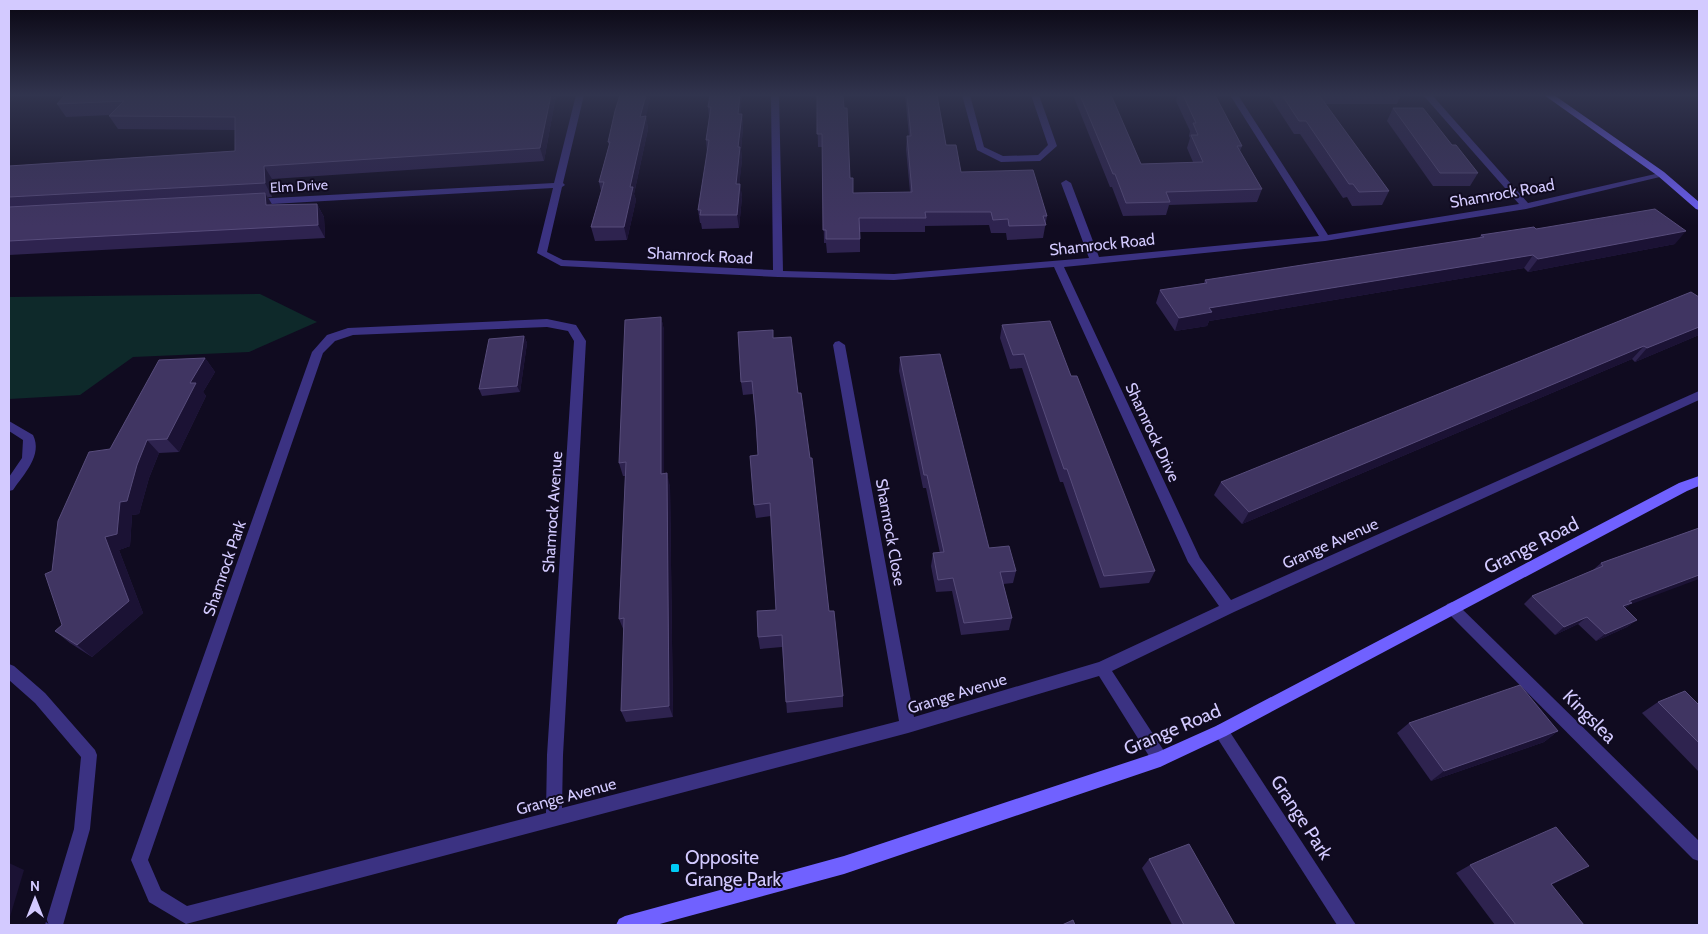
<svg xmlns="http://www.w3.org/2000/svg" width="1708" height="934" viewBox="0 0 1708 934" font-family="Cabin,sans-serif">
<rect width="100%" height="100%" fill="#100b20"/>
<polygon fill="#0e292a" points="260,294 317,322 249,352 133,357 80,395 9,399 9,297"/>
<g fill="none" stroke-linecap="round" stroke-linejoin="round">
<g fill="#3b3282" fill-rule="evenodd">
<path d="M 576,95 L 584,95 L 563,183 L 565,185 L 562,187 L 547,252 L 563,260 L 773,270 L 771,95 L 779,95 L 783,271 L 894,274 L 1089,258 L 1061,183 L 1066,180 L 1071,183 L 1099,257 L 1319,236 L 1230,95 L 1238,95 L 1328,235 L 1519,204 L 1423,95 L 1432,95 L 1528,203 L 1664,172 L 1664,176 L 1526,209 L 1325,241 L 1064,267 L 1200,558 L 1231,600 L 1699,391 L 1699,400 L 1234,612 L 1112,671 L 1166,754 L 1168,759 L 1166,764 L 1160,767 L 1154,764 L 1099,676 L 908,733 L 186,924 L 149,902 L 131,860 L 312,352 L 327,335 L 348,328 L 547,319 L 576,325 L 586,341 L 563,755 L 562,808 L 899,721 L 833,345 L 835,342 L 839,341 L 845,345 L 914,717 L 1099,662 L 1219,606 L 1188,562 L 1054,267 L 894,280 L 778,277 L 561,266 L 537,253 L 553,188 L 253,205 L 248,202 L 253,199 L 554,183 ZM 547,327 L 568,331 L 574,341 L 547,755 L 546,813 L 187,906 L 161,890 L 148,860 L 323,353 L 335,341 L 353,335 Z"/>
<polygon points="962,95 970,95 984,147 1003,156 1038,155 1048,145 1031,95 1039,95 1057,146 1040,161 1001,162 977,150"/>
<path d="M 9,421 L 33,435 C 43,455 24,474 13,490 L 9,491 L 9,477 L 22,458 L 23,440 L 9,431 Z"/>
<polygon points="1452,602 1457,604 1699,841 1699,861 1693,859 1447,612 1445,608 1447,604"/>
<polygon points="9,664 14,666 45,693 95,750 97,755 90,829 63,925 45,925 74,829 81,757 35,703 9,680"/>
<polygon points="1221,724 1226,726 1356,925 1337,925 1216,736 1213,731 1216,726"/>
</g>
<g fill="#7061ff" fill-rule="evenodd">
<polygon points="1544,95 1554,95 1664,172 1699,202 1699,210 1696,209 1658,176"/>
<polygon points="1699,476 1699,486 1687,491 1226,736 1160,767 844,874 656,925 616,925 619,919 625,916 844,856 1158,752 1216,726 1679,483"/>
</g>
</g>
<g fill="#2e234f">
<polygon points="65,95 556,95 544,161 272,179 272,197 268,197 272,205 317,204 324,217 325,238 9,255 9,166 235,151 235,130 118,129 109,116 110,115 66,117 57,104"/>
<polygon points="710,95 741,114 742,114 743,127 741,150 742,160 739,184 740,184 742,197 739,228 702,229 701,223 700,223 698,210 707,153 706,140 709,117 708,107"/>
<polygon points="817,95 850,178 853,193 910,192 906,149 907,136 909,136 905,95 937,95 946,145 961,172 1047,216 1043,238 1007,240 1006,233 991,233 989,225 925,226 925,232 860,232 860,252 827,253 826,243 824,243 822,147 818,147"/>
<polygon points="1073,95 1111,95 1141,164 1193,162 1187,148 1190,138 1189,136 1190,131 1176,101 1178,95 1215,95 1242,146 1240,151 1262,189 1257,202 1169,205 1166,215 1123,216 1112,187 1110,187"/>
<polygon points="1270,95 1401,95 1397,104 1325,104 1389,191 1382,205 1352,206 1347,197 1343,198 1300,134 1294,134 1270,97"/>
<polygon points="1393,108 1452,145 1478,173 1470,186 1433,186 1387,121"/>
<polygon points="646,117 648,129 634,194 636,200 627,240 595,241 591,227 601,191 599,182 609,145 608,142"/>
<polygon points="1536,229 1675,244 1528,272 1524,268 1209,321 1207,326 1175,331 1156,303 1160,290 1204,283 1205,280 1479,238 1481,235"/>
<polygon points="1699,297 1699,335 1635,362 1632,359 1242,524 1214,495 1221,482"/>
<polygon points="661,317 664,330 664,473 670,486 673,717 626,722 621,711 624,631 619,619 625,476 623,476 619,463"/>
<polygon points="1002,325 1071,376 1155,571 1149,583 1100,588 1063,482 1060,482 1022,368 1010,369 1000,338"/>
<polygon points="524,336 527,343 520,392 482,396 479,389"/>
<polygon points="773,338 798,393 829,611 843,696 843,707 787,713 782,647 760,649 758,637 776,610 771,516 756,518 754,505 758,455 753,394 743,395 741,382"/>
<polygon points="900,357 989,548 1016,571 1013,583 1003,584 1012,618 1009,630 961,635 952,591 936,592 931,566 933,553 940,553 926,488 923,488 899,371"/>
<polygon points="205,358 215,372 203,392 206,396 179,452 159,453 149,478 139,514 132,515 130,546 119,550 143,613 92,657 70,643 55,631 62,625 52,571 110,449"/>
<polygon points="1699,528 1629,605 1625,608 1637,620 1627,627 1596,641 1578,624 1555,635 1524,604 1532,596 1593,570 1601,563"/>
<polygon points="1658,702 1699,705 1699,772 1642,713"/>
<polygon points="1409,723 1558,731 1544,742 1431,781 1397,733"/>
<polygon points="1149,859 1235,925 1172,925 1142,868"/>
<polygon points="1470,865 1572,875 1551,885 1584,925 1495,925 1456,873"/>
</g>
<g fill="#1b1234">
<polygon points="551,95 556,95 544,161 540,148"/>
<polygon points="646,95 651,95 646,117 648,129 634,194 636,200 627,240 624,227 640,117"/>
<polygon points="740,95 742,95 740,127 738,114"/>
<polygon points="742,114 743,127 741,150 742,160 738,197 736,184 738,147"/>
<polygon points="264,166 272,179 272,197 265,183"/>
<polygon points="740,184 742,197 739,228 737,215"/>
<polygon points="265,193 273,206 266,205"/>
<polygon points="317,204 324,217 325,238 318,225"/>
<polygon points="1686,231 1675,244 1528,272 1538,259"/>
<polygon points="1533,255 1524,268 1209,321 1207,326 1175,331 1179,318 1209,308"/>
<polygon points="661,317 664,330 664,487 661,474"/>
<polygon points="1699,327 1699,335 1635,362 1647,348"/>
<polygon points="524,336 527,343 520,392 517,386"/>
<polygon points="1644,346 1632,359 1242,524 1249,512"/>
<polygon points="205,358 215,372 203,392 206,396 179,452 167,439 190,383"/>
<polygon points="147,440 159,453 149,478 139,514 132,515 130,546 119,550 143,613 92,657 77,645 105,537 120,502 137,465"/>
<polygon points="667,473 670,486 673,717 669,706"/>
<polygon points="1699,575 1699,579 1629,605 1622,610 1613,614 1629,601"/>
<polygon points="1587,617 1578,624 1555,635 1564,627"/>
<polygon points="1637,620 1627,627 1596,641 1605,634"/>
<polygon points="1558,731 1544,742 1431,781 1444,771"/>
<polygon points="9,863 24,870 9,920"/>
<polygon points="1589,866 1572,875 1535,892 1551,884"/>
</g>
<g fill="#403562" stroke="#574c7b">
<polygon points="65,95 551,95 540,148 264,166 265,183 9,197 9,166 235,151 235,117 109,116 124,101 57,104"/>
<polygon points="620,95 646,95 640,117 646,116 630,187 633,187 624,227 591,227 604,182 599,182 610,142 608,142 615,111"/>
<polygon points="710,95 740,95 738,114 742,114 738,147 740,147 736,184 740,184 737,215 700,215 701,210 698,210 709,140 706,140 711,107 708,107"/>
<polygon points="817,95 843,95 844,108 847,108 850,178 853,178 853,193 912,192 907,136 911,136 907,95 937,95 946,145 956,145 961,172 1033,170 1047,216 1043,216 1046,225 1009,226 1008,219 993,220 991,212 925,212 926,218 859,218 860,239 826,239 826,230 823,230 822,134 817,134"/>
<polygon points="1080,95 1111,95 1141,164 1203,162 1191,135 1198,135 1193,123 1196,123 1183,95 1215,95 1242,146 1237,146 1262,189 1166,192 1170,202 1126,203 1115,174 1113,174"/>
<polygon points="1282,95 1319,95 1389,191 1359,192 1353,184 1349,184 1306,121 1299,121"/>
<polygon points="1393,108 1423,108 1452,145 1456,145 1478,173 1440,173"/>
<polygon points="265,193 266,205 317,204 318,225 9,241 9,207"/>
<polygon points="1655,209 1686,231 1538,259 1533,255 1209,308 1212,312 1179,318 1160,290 1207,283 1205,280 1484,237 1481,235 1534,227 1536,229"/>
<polygon points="1691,292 1699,297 1699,327 1647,348 1644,346 1249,512 1221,482"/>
<polygon points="661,317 661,474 667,473 669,706 621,711 624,618 619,619 626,462 619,463 625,320"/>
<polygon points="1050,321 1071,376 1077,376 1155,571 1104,576 1067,469 1064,469 1024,354 1013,355 1002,325"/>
<polygon points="773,330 773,338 791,337 798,393 801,393 810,458 812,458 829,611 834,611 843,696 786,702 782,635 758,637 757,611 776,610 770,503 754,505 750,456 758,455 756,421 752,381 741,382 738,332"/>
<polygon points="524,336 517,386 479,389 489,339"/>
<polygon points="940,354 989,548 1009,546 1016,571 1000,572 1012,618 964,623 953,578 938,580 933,553 944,552 927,475 924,475 900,357"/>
<polygon points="205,358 190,383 196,383 167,439 147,440 137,465 127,501 120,502 117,534 105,537 129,601 77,645 55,631 62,625 45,574 52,571 58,521 89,452 110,449 159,360"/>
<polygon points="1699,528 1699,575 1629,601 1632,603 1623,606 1637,620 1605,634 1587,617 1564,627 1532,596 1603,566 1601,563"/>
<polygon points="1520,685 1558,731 1444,771 1409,723"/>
<polygon points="1685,691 1699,705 1699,743 1658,702"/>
<polygon points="1556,827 1589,866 1551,884 1584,925 1516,925 1470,865"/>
<polygon points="1189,844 1235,925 1184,925 1149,859"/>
<polygon points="1073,920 1075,925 1062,925"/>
</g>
<linearGradient id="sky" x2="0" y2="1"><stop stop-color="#090612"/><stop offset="0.42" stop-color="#31344e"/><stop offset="1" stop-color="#31344e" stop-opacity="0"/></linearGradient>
<rect width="1708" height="226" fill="url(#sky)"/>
<rect fill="#00cbf5" stroke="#100b20" stroke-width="2" x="670" y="863" width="10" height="10" rx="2.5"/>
<g text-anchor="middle" stroke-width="4" stroke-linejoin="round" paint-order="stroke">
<g font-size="14" fill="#d3caff" stroke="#100b20">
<text transform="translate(299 186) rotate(-3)" y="5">Elm Drive</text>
</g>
<g font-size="16" fill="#d3caff" stroke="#100b20">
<text transform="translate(1502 193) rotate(-10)" y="6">Shamrock Road</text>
<text transform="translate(1102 244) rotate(-6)" y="6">Shamrock Road</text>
<text transform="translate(700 255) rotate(3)" y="6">Shamrock Road</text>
<text transform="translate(1153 432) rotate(65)" y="6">Shamrock Drive</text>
<text transform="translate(552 512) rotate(-86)" y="6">Shamrock Avenue</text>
<text transform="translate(891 532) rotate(80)" y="6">Shamrock Close</text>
<text transform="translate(1330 543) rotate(-24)" y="6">Grange Avenue</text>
<text transform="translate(224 568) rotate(-71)" y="6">Shamrock Park</text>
<text transform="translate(957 693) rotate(-17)" y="6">Grange Avenue</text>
<text transform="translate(566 796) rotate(-15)" y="6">Grange Avenue</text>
</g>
<g font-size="19" fill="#d3caff" stroke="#100b20">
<text transform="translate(1531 545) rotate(-27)" y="7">Grange Road</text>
<text transform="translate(1590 716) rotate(45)" y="7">Kingslea</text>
<text transform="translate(1172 729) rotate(-23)" y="7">Grange Road</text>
<text transform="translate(1302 817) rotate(57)" y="7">Grange Park</text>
</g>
<g font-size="19" fill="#d3caff" stroke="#100b20" text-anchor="start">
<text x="685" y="864">Opposite<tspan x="685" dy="22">Grange Park</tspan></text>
</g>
</g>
<rect width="1708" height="934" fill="none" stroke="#d3caff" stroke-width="20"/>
<g transform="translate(35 899)" stroke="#100b20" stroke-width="4" paint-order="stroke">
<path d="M0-4L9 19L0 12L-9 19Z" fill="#d3caff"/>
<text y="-8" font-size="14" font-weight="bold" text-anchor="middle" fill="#d3caff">N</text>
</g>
</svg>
